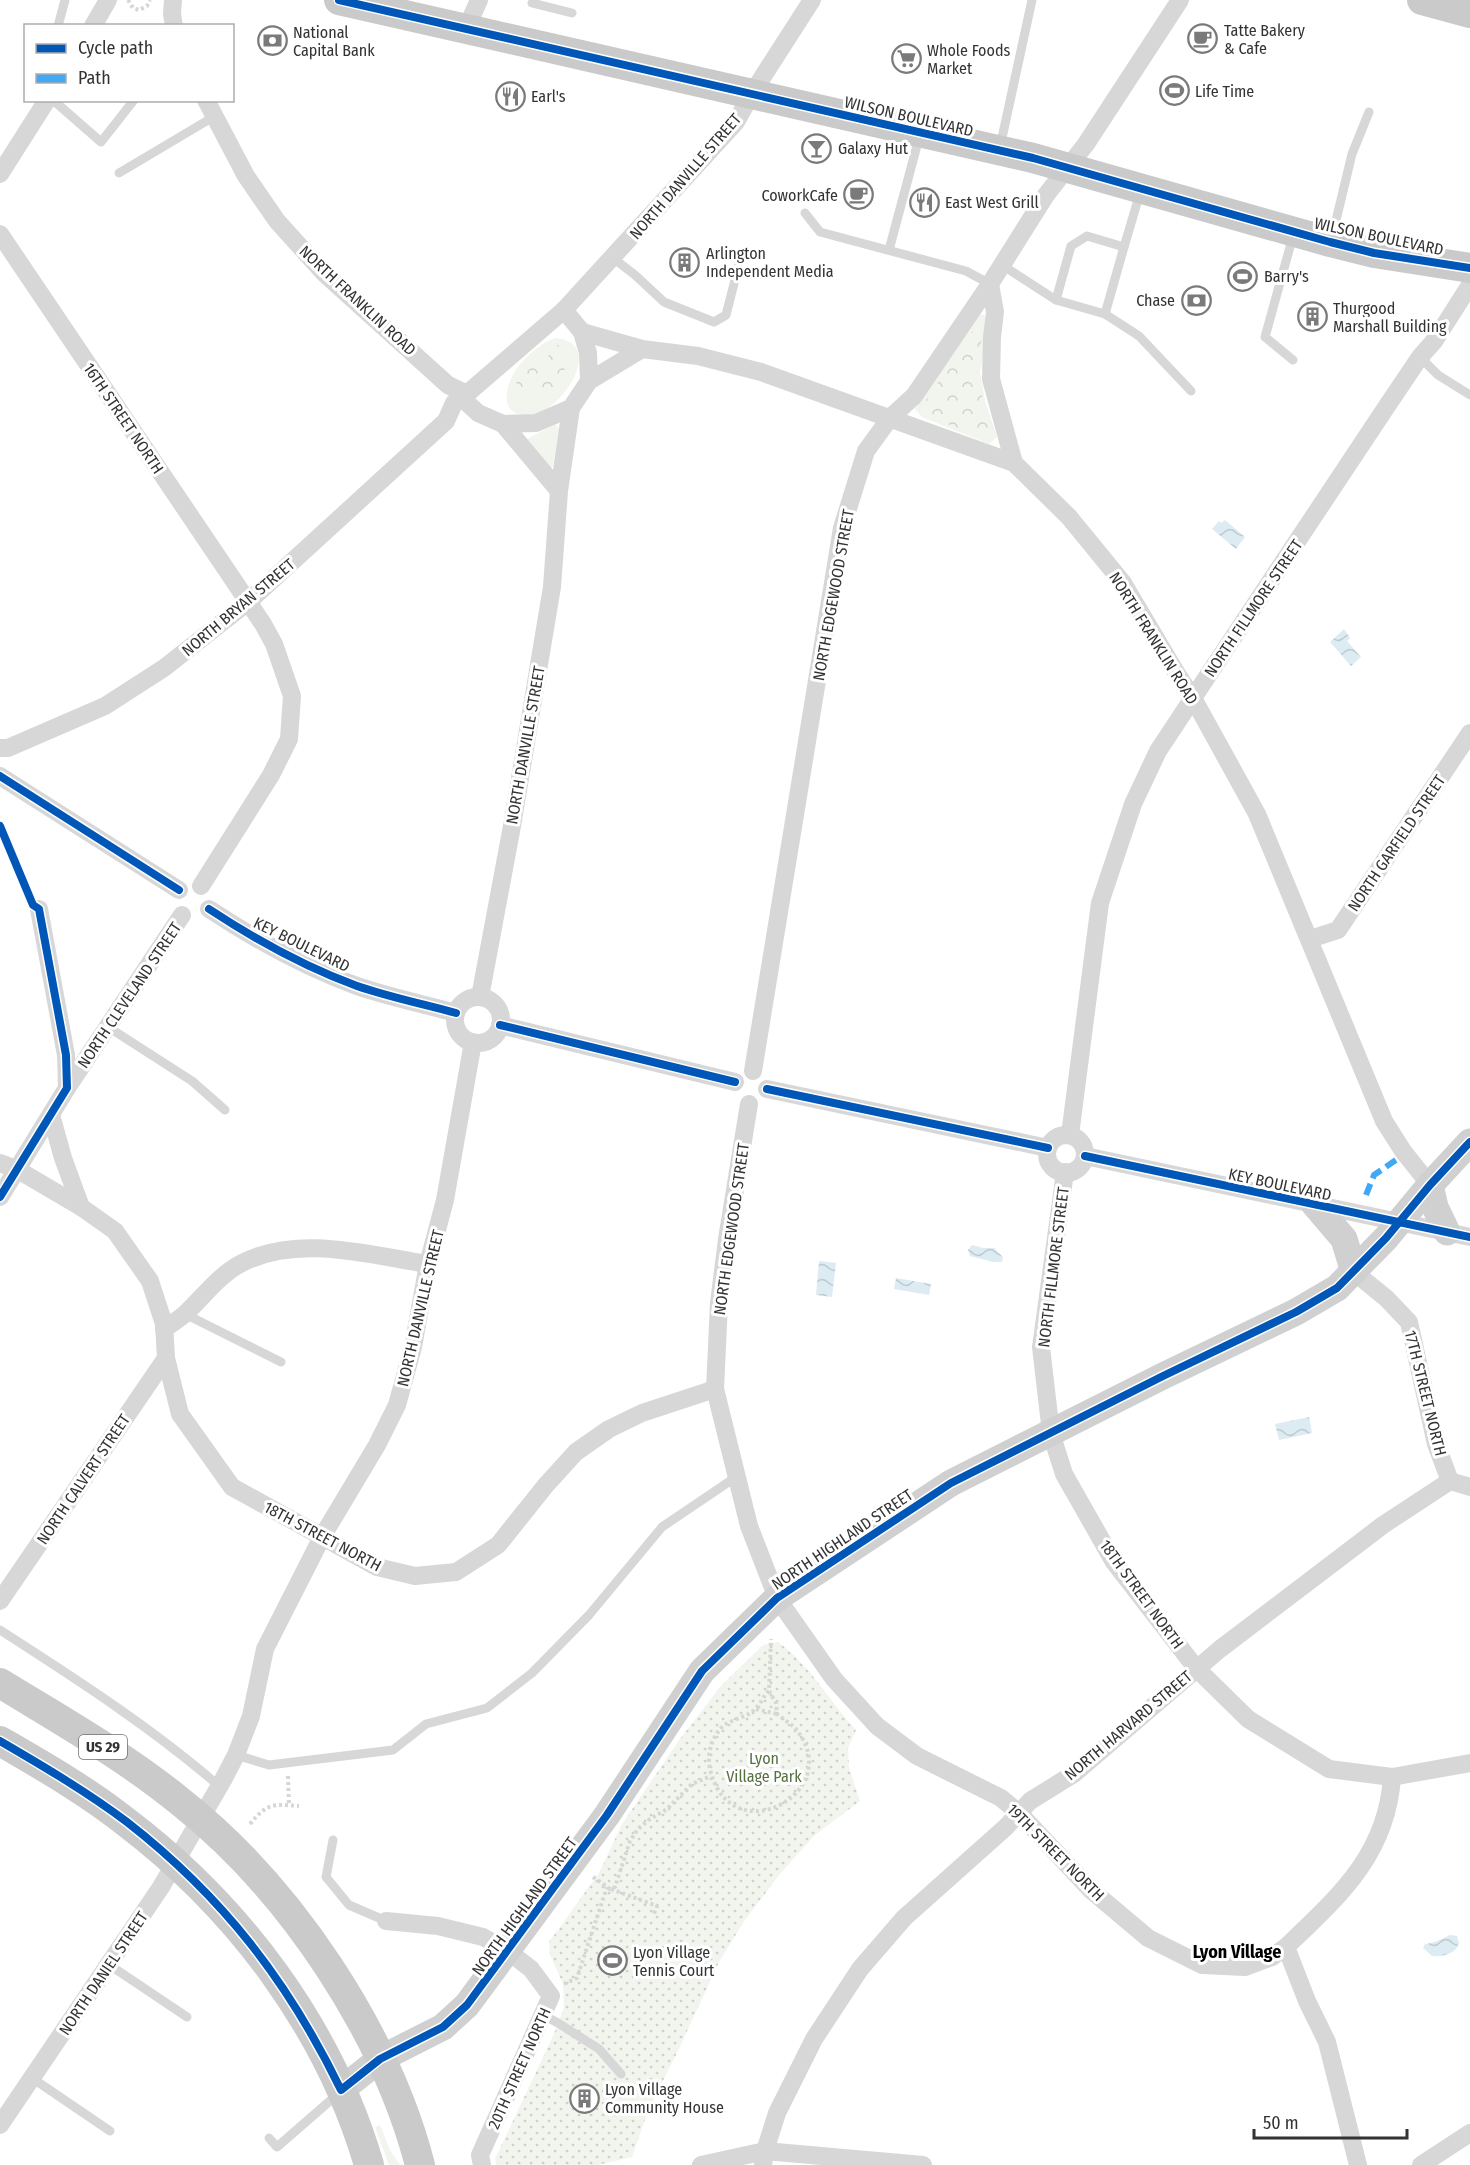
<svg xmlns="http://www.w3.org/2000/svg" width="1470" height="2165" viewBox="0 0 1470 2165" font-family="'Fira Sans Condensed',sans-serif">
<defs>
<pattern id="forest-crowns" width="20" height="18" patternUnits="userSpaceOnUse" patternTransform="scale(1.5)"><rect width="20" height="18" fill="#f1f5ed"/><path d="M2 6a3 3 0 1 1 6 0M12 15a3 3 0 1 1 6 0" fill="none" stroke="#cfd2cc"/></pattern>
<pattern id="park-dots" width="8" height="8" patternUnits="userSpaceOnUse" patternTransform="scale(1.5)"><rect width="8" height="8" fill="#f1f5ed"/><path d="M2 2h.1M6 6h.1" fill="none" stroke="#cfd2cc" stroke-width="1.8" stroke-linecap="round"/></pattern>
<pattern id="water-waves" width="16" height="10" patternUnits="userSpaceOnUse" patternTransform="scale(1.5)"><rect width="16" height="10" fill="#ddebf3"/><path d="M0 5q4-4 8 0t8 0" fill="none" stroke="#becad1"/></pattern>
</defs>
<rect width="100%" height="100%" fill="#fff"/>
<g fill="#f1f5ed">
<polygon points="981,314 985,316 984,354 980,372 985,401 997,437 989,444 922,417 915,409"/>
<path d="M 556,338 C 606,343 563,409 534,414 C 502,420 502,394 514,373 C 522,359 541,342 556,338 Z"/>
<polygon points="554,425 556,425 559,429 553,465 551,469 527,440 529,438"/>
<polygon points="380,2125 390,2150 400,2165 389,2165 375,2127"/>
</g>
<g fill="url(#forest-crowns)">
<polygon points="978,323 981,323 983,328 977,376 992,434 990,439 984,440 929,416 922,406"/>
<path d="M 549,345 L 558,345 L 566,351 C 568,364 563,380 554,391 C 531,393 534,382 523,406 L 515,407 L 512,400 L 518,376 L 532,361 L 543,366 L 548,365 Z"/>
</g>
<path fill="url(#park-dots)" d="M 778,1642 C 810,1665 829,1701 856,1730 L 848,1748 L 849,1768 L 860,1801 L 815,1835 L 779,1875 L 743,1923 L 719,1962 L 676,2055 L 649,2108 L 632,2157 L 598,2165 L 497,2165 L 495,2159 L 553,2036 L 564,2008 L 563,1984 L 550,1955 L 549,1942 L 599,1873 L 622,1824 L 680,1739 L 720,1687 L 763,1645 Z"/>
<g fill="url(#water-waves)">
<polygon points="1225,520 1245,537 1236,549 1212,529 1219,521 1221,523"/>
<polygon points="1344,629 1350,638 1347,641 1361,657 1351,666 1330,642"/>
<polygon points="972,1245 983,1248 994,1248 1003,1257 1002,1262 993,1262 970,1256 968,1250"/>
<polygon points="819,1261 836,1263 832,1297 816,1295"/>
<polygon points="896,1278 931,1284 929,1295 894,1289"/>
<polygon points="1309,1417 1312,1433 1279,1440 1275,1424"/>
<path d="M 1450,1935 L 1457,1936 L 1459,1943 C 1456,1954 1442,1957 1432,1956 L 1423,1948 L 1425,1944 C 1434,1943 1442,1939 1450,1935 Z"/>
</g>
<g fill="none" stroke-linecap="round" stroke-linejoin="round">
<g stroke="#d6d6d6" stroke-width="4" stroke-dasharray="3 3" stroke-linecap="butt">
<polyline points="128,0 133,8 139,10 147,6 150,0"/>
<polyline points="0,826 29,895"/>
<path d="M 769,1691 C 763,1696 761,1704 755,1709 C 746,1719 730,1718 720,1729 C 709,1743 706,1759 712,1776 C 736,1852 848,1790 795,1728 C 790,1723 783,1719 777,1714 L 776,1703 L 769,1691 L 771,1639"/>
<polyline points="756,1709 777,1714"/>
<polyline points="288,1776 289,1805"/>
<path d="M 250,1824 C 267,1803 273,1804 299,1806"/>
<polyline points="593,1877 610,1889 615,1887 630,1841 638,1829 650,1819 667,1809 692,1784 711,1776"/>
<polyline points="611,1889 657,1906 653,1916"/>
<polyline points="564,1984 577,1978 607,1887"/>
</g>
<g stroke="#d7d7d7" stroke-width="9">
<polyline points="534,0 532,3 572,13"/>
<polyline points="58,26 65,0"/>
<polyline points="53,100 101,142 134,100"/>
<polyline points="1000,147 1032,0"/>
<polyline points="119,173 215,116"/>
<polyline points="1140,193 1124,247 1087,236 1071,246 1056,300 1105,314 1139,336 1191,391"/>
<polyline points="805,213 820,232 966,271 990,284"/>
<polyline points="1332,237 1352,154 1369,112"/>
<polyline points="889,250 919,138"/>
<polyline points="613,258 635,275 664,302 714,322 726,315 739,264"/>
<polyline points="1002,265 1056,300"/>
<polyline points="1105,314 1124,247"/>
<polyline points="1420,357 1438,375 1470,395"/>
<polyline points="1293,360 1265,337 1293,236"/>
<polyline points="108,1027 192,1081 225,1110"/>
<polyline points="185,1314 281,1362"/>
<path d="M 0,1630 C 76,1679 151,1727 219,1786"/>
<polyline points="236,1755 269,1765 393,1750 426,1724 487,1708 532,1673 589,1615 662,1527 736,1477"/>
<polyline points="333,1840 326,1877 349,1905 386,1921"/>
<polyline points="108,1964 187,2017"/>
<polyline points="543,2015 558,2023 599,2049 621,2074"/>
<polyline points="32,2078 110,2131"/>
<polyline points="269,2138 277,2147 339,2093"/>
</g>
<g stroke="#d7d7d7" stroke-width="18">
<polyline points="173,0 172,14 174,26"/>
<polyline points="93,26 108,0"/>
<polyline points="469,30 471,18 479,0"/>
<polyline points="206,100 246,176 277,221 324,273 448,385 467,394"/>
<polyline points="0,174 47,100"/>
<polyline points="0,234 263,624 274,644 292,696 289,739 271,775 201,886"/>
<polyline points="990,284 995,312 992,337 991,379 1014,463"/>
<polyline points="564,310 736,122 751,95 812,0"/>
<polyline points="582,332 642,349 698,356 761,372 1014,463 1069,517 1123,583 1177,674 1193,698 1257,814 1384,1121 1403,1151 1430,1185"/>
<polyline points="589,381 588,353 582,332 564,310 462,398 478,413 503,424 536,423 571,408 589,381 642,349"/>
<polyline points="503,424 559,491"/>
<polyline points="0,748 8,748 105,706 164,668 248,602 446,421 454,403 462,398"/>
<polyline points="0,776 179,890"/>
<polyline points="39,909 66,1055 67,1088"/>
<path d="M 209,909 C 256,940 305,967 357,986 C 389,997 423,1004 456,1013"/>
<polyline points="1310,939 1338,930 1470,733"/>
<polyline points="480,997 512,826 552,587 559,491 571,408"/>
<circle cx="478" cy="1020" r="23"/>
<polyline points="500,1025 735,1082"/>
<polyline points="753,1071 842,528 866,451 890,418 914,396 990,284 1046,195 1086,144 1180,0"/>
<polyline points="767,1089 1048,1148"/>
<polyline points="749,1104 727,1239 719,1303 715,1389 749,1526 777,1598 834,1679 877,1726 917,1756 1001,1798 1019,1813 1091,1890 1148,1938 1202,1965 1245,1967 1272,1957 1286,1947"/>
<polyline points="51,1115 63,1158 81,1207"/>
<polyline points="1070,1135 1100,903 1133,804 1158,751 1193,698 1387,406 1420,357 1435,340 1470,285"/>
<circle cx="1066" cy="1154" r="19"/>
<polyline points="1085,1156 1470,1237"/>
<polyline points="0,1163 18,1170 81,1207 115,1231 150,1281 164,1324 166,1358 180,1414 232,1487 377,1567 415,1576 456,1572 498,1545 546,1485 576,1452 609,1429 642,1413 715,1389"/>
<polyline points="1065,1172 1041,1347 1051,1433 1064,1474 1114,1562 1196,1668 1248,1719 1329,1769 1392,1777 1470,1763"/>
<polyline points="0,1197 67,1088 182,915"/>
<polyline points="1354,1272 1386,1298 1409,1322 1436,1444 1450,1481"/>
<path d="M 164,1329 C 172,1323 180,1319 187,1312 C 204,1296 220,1274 242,1263 C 299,1234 368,1255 428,1264"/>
<polyline points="1450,1481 1470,1487"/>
<polyline points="0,1601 166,1358"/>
<polyline points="386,1921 438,1926 483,1937 508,1951 531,1969 551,1996 480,2155 482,2165"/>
<polyline points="0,2125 161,1887 223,1780 236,1755 251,1716 265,1649 322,1537 377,1445 397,1405 413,1347 428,1264 445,1200 473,1042"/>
<polyline points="701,2165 765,2151 923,2165"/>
<polyline points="763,2165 765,2151 777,2113 814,2039 860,1969 904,1918 1006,1827 1030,1801 1075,1773 1220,1649 1383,1525 1450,1481"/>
<path d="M 1358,2165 L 1327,2042 L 1307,2001 L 1286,1947 C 1338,1897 1387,1855 1392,1777"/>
<polyline points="1421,2165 1470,2133"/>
</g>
<g stroke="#d0d0d0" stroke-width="27">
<polyline points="1430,1185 1435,1207 1447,1232"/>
<polyline points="1315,1205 1344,1239 1354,1272"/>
<polyline points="341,2090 380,2059 443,2027 467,2005 607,1815 702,1671 777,1598 951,1483 1163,1376 1296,1312 1337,1288 1386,1238 1430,1185 1470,1142"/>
</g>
<g stroke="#cacaca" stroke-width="30">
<polyline points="339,0 1033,158 1330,242 1374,253 1470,268"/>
<polyline points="1422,0 1470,13"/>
<path d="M 0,1683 C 62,1721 126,1757 182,1803 C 290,1889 385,2031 420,2165"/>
<path d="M 0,1741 C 43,1766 87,1791 126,1822 C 239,1908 329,2028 369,2165"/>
</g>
<polyline stroke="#3fa9f5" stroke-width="6" stroke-dasharray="12 6" stroke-linecap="butt" points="1366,1195 1374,1175 1396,1160"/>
<defs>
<g id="cycleway">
<polyline points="339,0 1033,158 1330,242 1374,253 1470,268"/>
<polyline points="0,776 179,890"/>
<polyline points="0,826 33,905 39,909 66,1055 67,1088 0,1197"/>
<path d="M 209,909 C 256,940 305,967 357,986 C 389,997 423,1004 456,1013"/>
<polyline points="500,1025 735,1082"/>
<polyline points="767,1089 1048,1148"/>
<polyline points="1085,1156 1470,1237"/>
<path d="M 0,1741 C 43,1766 87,1792 127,1822 C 223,1897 288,1981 341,2090 L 380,2059 L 443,2027 L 467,2005 L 607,1815 L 702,1671 L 777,1598 L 951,1483 L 1163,1376 L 1296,1312 L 1337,1288 L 1386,1238 L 1430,1185 L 1470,1142"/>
</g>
</defs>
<use href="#cycleway" stroke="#fff" stroke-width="11"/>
<use href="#cycleway" stroke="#0057b8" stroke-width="8"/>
</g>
<defs>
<symbol id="cafe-ring" viewBox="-11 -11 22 22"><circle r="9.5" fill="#fff" stroke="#7a7a7a" stroke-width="1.5"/><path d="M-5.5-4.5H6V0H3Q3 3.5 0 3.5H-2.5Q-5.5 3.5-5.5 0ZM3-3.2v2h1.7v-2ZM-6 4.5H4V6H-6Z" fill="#7a7a7a"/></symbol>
<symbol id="bank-ring" viewBox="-11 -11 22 22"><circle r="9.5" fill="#fff" stroke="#7a7a7a" stroke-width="1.5"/><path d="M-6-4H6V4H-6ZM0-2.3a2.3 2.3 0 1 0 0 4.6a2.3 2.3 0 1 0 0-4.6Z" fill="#7a7a7a"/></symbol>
<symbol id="supermarket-ring" viewBox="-11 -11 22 22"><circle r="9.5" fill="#fff" stroke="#7a7a7a" stroke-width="1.5"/><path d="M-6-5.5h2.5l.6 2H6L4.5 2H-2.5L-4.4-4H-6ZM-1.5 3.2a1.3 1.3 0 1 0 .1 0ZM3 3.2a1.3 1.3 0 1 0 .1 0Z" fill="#7a7a7a"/></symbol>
<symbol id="stadium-ring" viewBox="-11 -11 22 22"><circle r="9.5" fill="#fff" stroke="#7a7a7a" stroke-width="1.5"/><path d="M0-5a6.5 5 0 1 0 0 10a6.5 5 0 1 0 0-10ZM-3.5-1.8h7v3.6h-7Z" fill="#7a7a7a"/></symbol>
<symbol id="restaurant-ring" viewBox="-11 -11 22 22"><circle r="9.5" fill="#fff" stroke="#7a7a7a" stroke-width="1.5"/><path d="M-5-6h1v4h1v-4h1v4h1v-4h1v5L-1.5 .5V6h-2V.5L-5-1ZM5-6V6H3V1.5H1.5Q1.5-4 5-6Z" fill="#7a7a7a"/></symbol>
<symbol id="bar-ring" viewBox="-11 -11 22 22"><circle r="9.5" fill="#fff" stroke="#7a7a7a" stroke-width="1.5"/><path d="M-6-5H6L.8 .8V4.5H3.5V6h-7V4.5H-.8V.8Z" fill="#7a7a7a"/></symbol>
<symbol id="building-ring" viewBox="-11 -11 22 22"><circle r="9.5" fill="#fff" stroke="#7a7a7a" stroke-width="1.5"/><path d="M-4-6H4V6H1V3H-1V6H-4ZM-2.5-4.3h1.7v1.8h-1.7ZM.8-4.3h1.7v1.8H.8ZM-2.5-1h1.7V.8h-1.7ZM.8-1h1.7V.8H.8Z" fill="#7a7a7a"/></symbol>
</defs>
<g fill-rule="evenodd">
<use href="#cafe-ring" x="1186" y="22" width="33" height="33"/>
<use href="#bank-ring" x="256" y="24" width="33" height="33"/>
<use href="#supermarket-ring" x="890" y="42" width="33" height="33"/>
<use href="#stadium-ring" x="1158" y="74" width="33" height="33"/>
<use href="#restaurant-ring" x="494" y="80" width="33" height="33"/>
<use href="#bar-ring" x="800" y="132" width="33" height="33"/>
<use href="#cafe-ring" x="842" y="178" width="33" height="33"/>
<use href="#restaurant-ring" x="908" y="186" width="33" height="33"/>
<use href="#building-ring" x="668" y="246" width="33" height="33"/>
<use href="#stadium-ring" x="1226" y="260" width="33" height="33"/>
<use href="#bank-ring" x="1180" y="284" width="33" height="33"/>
<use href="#building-ring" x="1296" y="300" width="33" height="33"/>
<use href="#stadium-ring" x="596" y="1944" width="33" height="33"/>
<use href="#building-ring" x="568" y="2082" width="33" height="33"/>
</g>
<g text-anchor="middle" stroke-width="6" stroke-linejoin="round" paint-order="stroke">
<rect fill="#fff" stroke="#707070" stroke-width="1.5" x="79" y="1735" width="48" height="24" rx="4.5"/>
<g font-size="15" font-weight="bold" fill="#333">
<text x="103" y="1752">US 29</text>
</g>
<g font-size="16" fill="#333" stroke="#fff" text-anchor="start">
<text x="1224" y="36">Tatte Bakery<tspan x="1224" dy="18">&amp; Cafe</tspan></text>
<text x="293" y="38">National<tspan x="293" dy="18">Capital Bank</tspan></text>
<text x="927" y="56">Whole Foods<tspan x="927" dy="18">Market</tspan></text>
<text x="1195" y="97">Life Time</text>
<text x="531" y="102">Earl's</text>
<text x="838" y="154">Galaxy Hut</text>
<text x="838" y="201" text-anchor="end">CoworkCafe</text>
<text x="945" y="208">East West Grill</text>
<text x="706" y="259">Arlington<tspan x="706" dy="18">Independent Media</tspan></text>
<text x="1264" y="282">Barry's</text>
<text x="1175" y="306" text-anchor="end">Chase</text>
<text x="1333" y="314">Thurgood<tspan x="1333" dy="18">Marshall Building</tspan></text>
<text x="633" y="1958">Lyon Village<tspan x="633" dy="18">Tennis Court</tspan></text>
<text x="605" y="2095">Lyon Village<tspan x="605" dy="18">Community House</tspan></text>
</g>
<g font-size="16" fill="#333" stroke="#fff">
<text transform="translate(909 116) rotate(13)" y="6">WILSON BOULEVARD</text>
<text transform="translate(685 176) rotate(-49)" y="6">NORTH DANVILLE STREET</text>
<text transform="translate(1379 236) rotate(12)" y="6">WILSON BOULEVARD</text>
<text transform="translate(358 300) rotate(43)" y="6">NORTH FRANKLIN ROAD</text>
<text transform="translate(124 418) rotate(56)" y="6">16TH STREET NORTH</text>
<text transform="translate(833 595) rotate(-80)" y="6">NORTH EDGEWOOD STREET</text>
<text transform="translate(238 607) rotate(-40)" y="6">NORTH BRYAN STREET</text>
<text transform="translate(1253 608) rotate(-56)" y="6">NORTH FILLMORE STREET</text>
<text transform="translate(1154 638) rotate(58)" y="6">NORTH FRANKLIN ROAD</text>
<text transform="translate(525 745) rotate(-80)" y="6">NORTH DANVILLE STREET</text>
<text transform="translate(1396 843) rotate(-56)" y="6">NORTH GARFIELD STREET</text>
<text transform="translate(302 944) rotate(26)" y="6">KEY BOULEVARD</text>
<text transform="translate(129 995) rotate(-56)" y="6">NORTH CLEVELAND STREET</text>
<text transform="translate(1280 1184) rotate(12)" y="6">KEY BOULEVARD</text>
<text transform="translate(731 1229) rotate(-82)" y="6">NORTH EDGEWOOD STREET</text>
<text transform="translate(1053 1267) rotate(-83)" y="6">NORTH FILLMORE STREET</text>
<text transform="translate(420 1308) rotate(-77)" y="6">NORTH DANVILLE STREET</text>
<text transform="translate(1426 1393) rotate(76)" y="6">17TH STREET NORTH</text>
<text transform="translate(83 1479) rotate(-56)" y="6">NORTH CALVERT STREET</text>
<text transform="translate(323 1536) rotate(28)" y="6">18TH STREET NORTH</text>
<text transform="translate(842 1539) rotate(-34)" y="6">NORTH HIGHLAND STREET</text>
<text transform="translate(1142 1594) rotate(54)" y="6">18TH STREET NORTH</text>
<text transform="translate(1128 1725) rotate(-40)" y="6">NORTH HARVARD STREET</text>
<text transform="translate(1056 1852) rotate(45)" y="6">19TH STREET NORTH</text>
<text transform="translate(524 1906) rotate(-54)" y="6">NORTH HIGHLAND STREET</text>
<text transform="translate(103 1973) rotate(-56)" y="6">NORTH DANIEL STREET</text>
<text transform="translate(519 2068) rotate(-66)" y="6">20TH STREET NORTH</text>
</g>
<g font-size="16" fill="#56703f" stroke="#fff">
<text x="764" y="1764">Lyon<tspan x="764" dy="18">Village Park</tspan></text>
</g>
<g font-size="18" font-weight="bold" fill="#000" stroke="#fff">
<text x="1237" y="1958">Lyon Village</text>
</g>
</g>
<rect x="24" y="24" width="210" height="78" fill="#ffffff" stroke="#adadad" stroke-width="1.5"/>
<rect x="36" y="44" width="30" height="9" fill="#0057b8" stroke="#adadad" stroke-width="1.5"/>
<text x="78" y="54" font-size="18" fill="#333333">Cycle path</text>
<rect x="36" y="74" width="30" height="9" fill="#3fa9f5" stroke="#adadad" stroke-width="1.5"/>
<text x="78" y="84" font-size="18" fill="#333333">Path</text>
<path d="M1254 2129v9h153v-9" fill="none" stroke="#333333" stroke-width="3"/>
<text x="1263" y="2129" font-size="18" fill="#333333" stroke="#ffffff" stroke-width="4.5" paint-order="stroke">50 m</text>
</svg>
